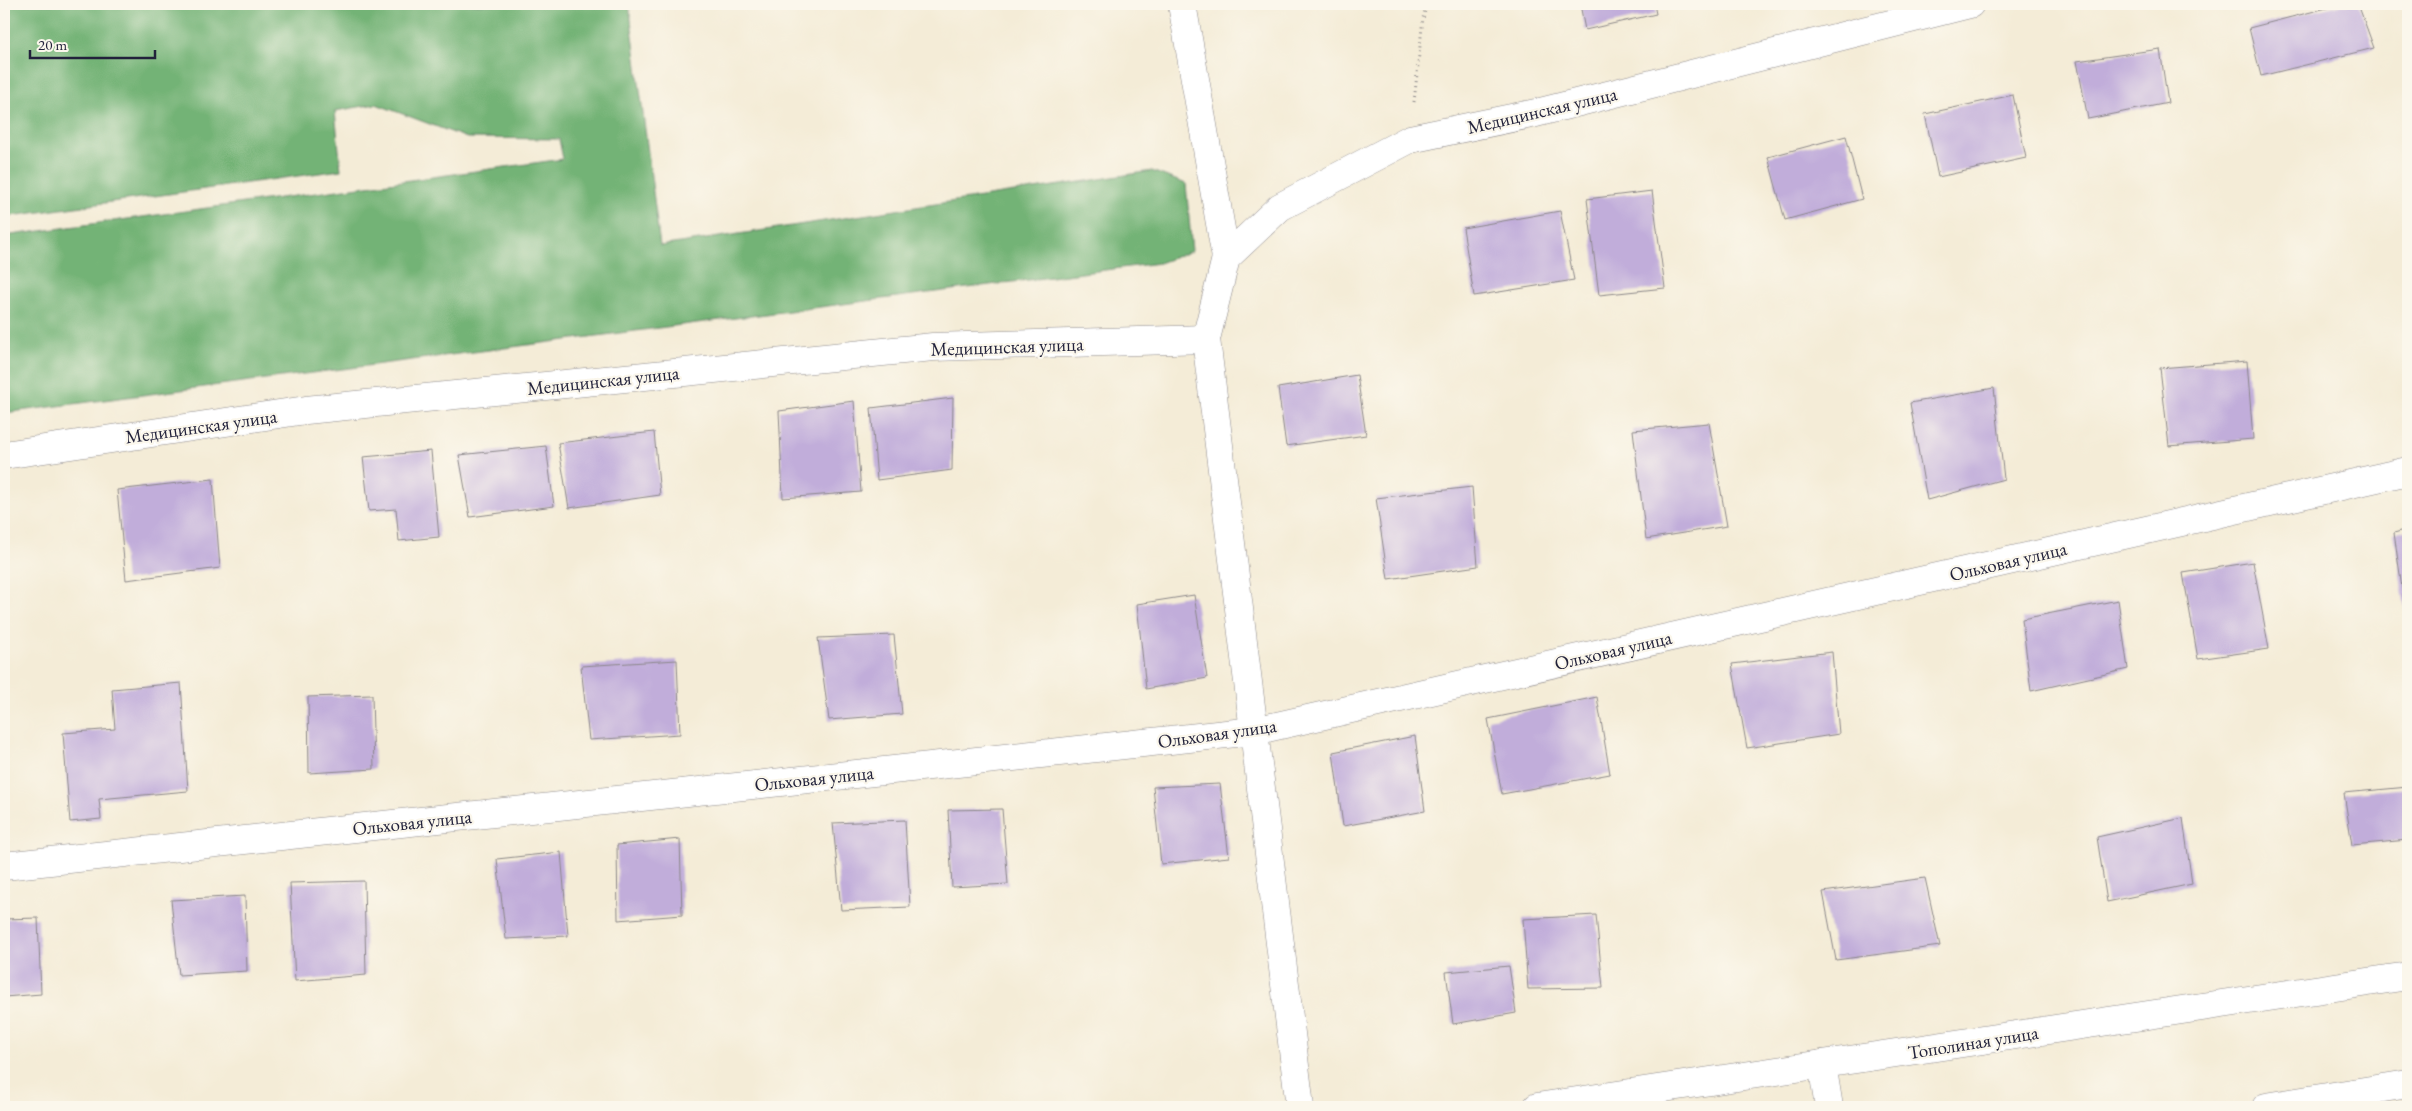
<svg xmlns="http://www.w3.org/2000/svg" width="2412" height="1111" viewBox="0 0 2412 1111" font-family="'EB Garamond',serif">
<rect width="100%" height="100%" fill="#fbf7ec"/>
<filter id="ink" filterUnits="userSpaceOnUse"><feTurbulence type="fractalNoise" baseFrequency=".02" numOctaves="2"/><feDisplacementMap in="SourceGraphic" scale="10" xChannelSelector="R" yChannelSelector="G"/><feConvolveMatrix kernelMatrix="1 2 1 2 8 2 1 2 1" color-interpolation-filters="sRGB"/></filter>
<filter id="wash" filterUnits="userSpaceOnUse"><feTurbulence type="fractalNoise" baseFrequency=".0096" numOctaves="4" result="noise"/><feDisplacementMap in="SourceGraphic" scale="20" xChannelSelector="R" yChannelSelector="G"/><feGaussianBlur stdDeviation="1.12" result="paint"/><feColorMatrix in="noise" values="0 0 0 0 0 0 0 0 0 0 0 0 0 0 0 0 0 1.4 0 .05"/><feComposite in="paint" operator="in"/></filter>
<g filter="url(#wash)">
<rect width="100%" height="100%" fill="#f4ecd7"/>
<polygon fill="#73b376" stroke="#4a6a58" points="4,4 629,4 660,246 1152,171 1186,184 1192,251 1159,263 4,413 4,236 563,159 559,139 467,138 376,104 335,111 341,170 4,217"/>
<g id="blocks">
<g fill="#c1adda">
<polygon points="788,4 806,4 806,5 788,7"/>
<polygon points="1580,4 1654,4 1656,14 1585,30"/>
<polygon points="2342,4 2358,4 2374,48 2261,76 2249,28"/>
<polygon points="2160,49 2168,103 2088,119 2077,61"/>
<polygon points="2013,95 2026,158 1938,177 1925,114"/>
<polygon points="1846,136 1862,199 1785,220 1768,157"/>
<polygon points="1652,191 1665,288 1599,295 1587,199"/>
<polygon points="1560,211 1574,280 1474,296 1463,228"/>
<polygon points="2247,361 2253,439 2169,446 2160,368"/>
<polygon points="1357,375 1366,435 1286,446 1278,388"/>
<polygon points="1994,388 2004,479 1927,500 1910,403"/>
<polygon points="953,398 952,470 877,480 871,408"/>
<polygon points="854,401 861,492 783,498 779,411"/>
<polygon points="1709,423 1727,526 1646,539 1633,430"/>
<polygon points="654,432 660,495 569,508 558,443"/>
<polygon points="546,446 554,506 470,517 459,455"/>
<polygon points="431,451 439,537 399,541 396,509 369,511 363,457"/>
<polygon points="213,479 220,568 126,580 117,490"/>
<polygon points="1472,487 1478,566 1388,579 1376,498"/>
<polygon points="2408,529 2408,608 2405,609 2394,533"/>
<polygon points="2253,562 2269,649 2198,659 2183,573"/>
<polygon points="1194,595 1207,678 1146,689 1137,604"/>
<polygon points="2118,600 2128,669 2031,691 2022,619"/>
<polygon points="894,635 902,714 829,720 818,638"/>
<polygon points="1832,652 1839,734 1747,748 1732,664"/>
<polygon points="677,660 680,734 589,740 581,666"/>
<polygon points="181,683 188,791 99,799 101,819 70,822 63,733 115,729 112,689"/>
<polygon points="372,695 374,769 309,773 308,697"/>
<polygon points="1597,697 1610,774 1502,794 1488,719"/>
<polygon points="1415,736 1425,811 1343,826 1333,752"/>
<polygon points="1220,784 1229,857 1161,864 1153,787"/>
<polygon points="2408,787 2408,840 2352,845 2344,793"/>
<polygon points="1002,809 1008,884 952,887 948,810"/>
<polygon points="2183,818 2192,884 2107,902 2097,837"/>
<polygon points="905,820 910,907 841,910 833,823"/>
<polygon points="680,839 682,915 618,920 617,845"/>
<polygon points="561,852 568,936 506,939 497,859"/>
<polygon points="1925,878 1940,946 1836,960 1823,892"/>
<polygon points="364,881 366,975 295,981 290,883"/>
<polygon points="245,896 247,971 179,975 171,900"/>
<polygon points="1596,915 1603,988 1528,989 1523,919"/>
<polygon points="38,918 41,994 4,997 4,919"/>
<polygon points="1509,966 1516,1013 1453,1024 1446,972"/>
</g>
</g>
</g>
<g filter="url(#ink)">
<use href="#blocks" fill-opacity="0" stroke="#8b8789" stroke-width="1"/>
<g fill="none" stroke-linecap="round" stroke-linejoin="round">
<defs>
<g id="minor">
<polyline points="1182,4 1226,258"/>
<polyline points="4,455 306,410 933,347 1206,339"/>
<polyline points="4,866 1254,731 2408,471"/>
<polyline points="1822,1064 1829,1107"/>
<polyline points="1300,1107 1206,339 1226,258 1280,207 1410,139 1536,113 1970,4"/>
<polyline points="1537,1107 2408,976"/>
<polyline points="2266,1107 2408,1084"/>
</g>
</defs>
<use href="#minor" stroke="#8b8789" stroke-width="29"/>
<polyline stroke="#8b8789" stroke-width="3" stroke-dasharray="1 4" stroke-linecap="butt" points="1414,102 1423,18 1427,4"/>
<use href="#minor" stroke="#fff" stroke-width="28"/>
</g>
</g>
<g text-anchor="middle" stroke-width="4.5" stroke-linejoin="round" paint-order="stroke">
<g font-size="19" fill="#22223b" stroke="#fbf7ec">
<text transform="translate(1542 110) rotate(-13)" y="7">Медицинская улица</text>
<text transform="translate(1007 346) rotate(-2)" y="7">Медицинская улица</text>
<text transform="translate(603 380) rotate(-6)" y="7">Медицинская улица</text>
<text transform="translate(201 426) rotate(-8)" y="7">Медицинская улица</text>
<text transform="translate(2008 561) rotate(-13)" y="7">Ольховая улица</text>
<text transform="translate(1613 650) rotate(-13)" y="7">Ольховая улица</text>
<text transform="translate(1217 733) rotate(-8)" y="7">Ольховая улица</text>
<text transform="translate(814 778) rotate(-6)" y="7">Ольховая улица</text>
<text transform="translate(412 822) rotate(-6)" y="7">Ольховая улица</text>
<text transform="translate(1973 1042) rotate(-9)" y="7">Тополиная улица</text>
</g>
</g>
<rect width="2412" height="1111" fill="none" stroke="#fbf7ec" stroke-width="20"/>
<path d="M30 50v8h125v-8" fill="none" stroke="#22223b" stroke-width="2.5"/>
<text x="38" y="50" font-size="15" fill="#22223b" stroke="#fbf7ec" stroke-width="4" paint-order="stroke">20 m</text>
</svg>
